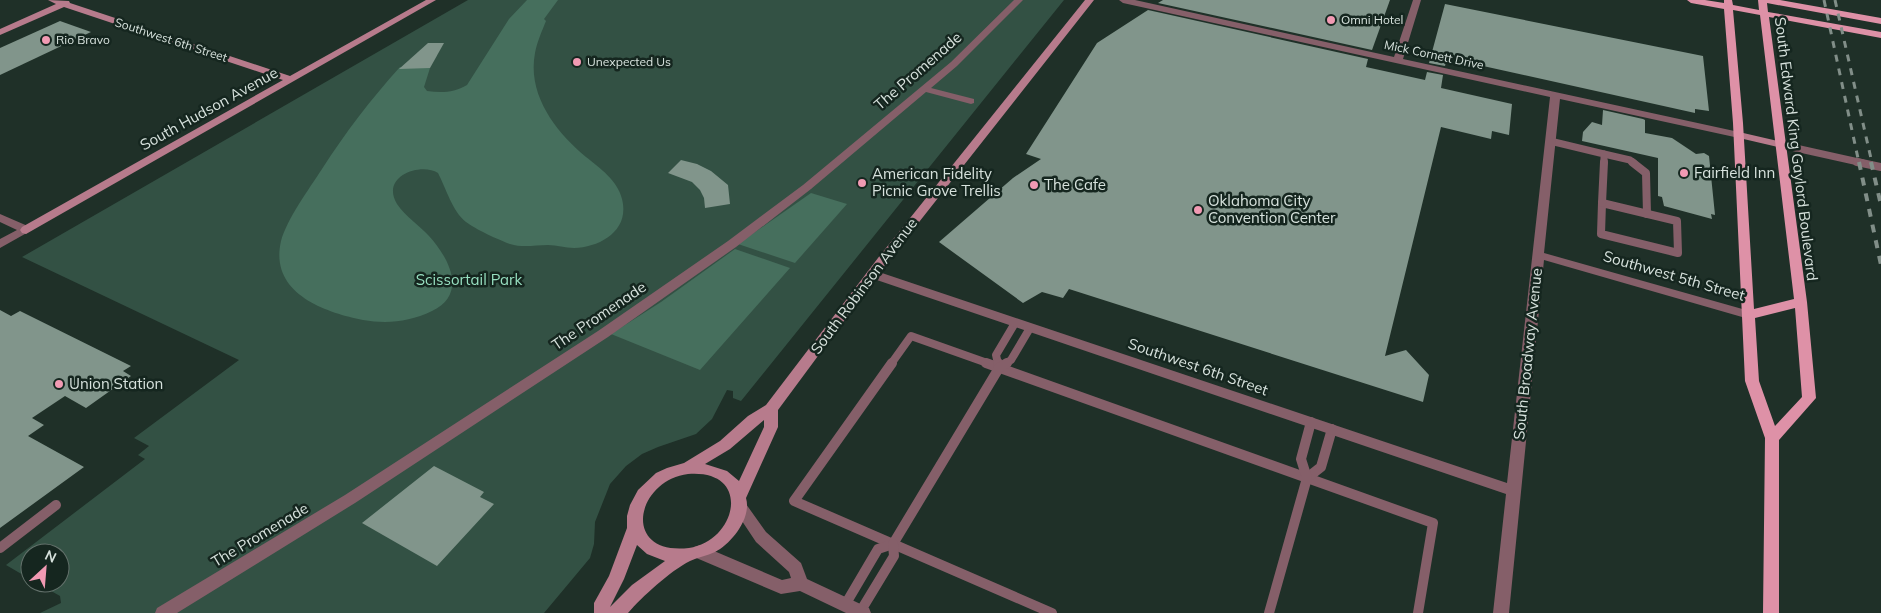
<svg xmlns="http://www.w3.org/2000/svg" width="1881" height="613" viewBox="0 0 1881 613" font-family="Mulish,sans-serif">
<rect width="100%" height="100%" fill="#1f3028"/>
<polygon fill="#335144" points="468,0 1064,0 741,401 733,398 733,391 727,390 712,419 696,434 658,447 642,454 626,466 610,484 595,522 594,544 590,558 544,613 40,613 61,603 60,596 37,583 60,583 60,553 30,553 30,579 6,565 145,459 138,455 149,446 134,438 239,360 22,257"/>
<g fill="#466f5d">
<path d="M 527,0 L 558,0 L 544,19 L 546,21 C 542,31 537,42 535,53 C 527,95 556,132 586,157 C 600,168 618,181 622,199 C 630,230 601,247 574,248 C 565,248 557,245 548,245 C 535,245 523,248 510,244 C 499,240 475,229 466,222 C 452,211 446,188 438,173 C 421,162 380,176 397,204 C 406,217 419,225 429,236 C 449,258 468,294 432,311 C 409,322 387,324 363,320 C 324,312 269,293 281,241 C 287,219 309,189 322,169 C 345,133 371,99 400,67 L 430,68 L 424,87 L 427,91 C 441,93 454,93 467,85 L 509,19 Z"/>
<polygon points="811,193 847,204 795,263 738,244"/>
<polygon points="735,249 790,268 700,370 611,334 661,302"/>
</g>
<g fill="#81958b">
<polygon points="1163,0 1390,0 1372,50 1158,3"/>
<polygon points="1445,4 1703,56 1709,111 1695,109 1695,113 1447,58 1445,66 1429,63"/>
<polygon points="1148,10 1368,59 1366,67 1425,80 1427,72 1443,75 1441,88 1512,104 1509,135 1492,131 1491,139 1441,127 1385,356 1406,350 1429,375 1423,402 1069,289 1063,298 1042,292 1023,303 939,242 1013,178 1041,159 1026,154 1097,43"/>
<polygon points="60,21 91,32 0,75 0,48"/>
<polygon points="428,43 444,43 430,68 399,69"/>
<polygon points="1603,110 1643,119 1645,120 1645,133 1672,138 1696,154 1704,153 1709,156 1715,215 1711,214 1712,219 1664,206 1662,197 1658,196 1658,158 1582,141 1583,132 1592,122 1602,125"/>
<polygon points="681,160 697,164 711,171 728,185 730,204 705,208 704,198 700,190 692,182 668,173"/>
<polygon points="0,310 11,316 20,311 131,366 123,371 131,376 86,408 65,396 32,418 44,425 28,436 84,467 0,528"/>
<polygon points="434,466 484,492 480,497 494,504 437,566 362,523"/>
</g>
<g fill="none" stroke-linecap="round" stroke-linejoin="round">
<g stroke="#855f69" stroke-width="7">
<polyline points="1550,141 1604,154 1604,163"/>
<polyline points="1782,145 1863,163"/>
<polyline points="1604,154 1630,160 1634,163"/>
</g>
<g stroke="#855f69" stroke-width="8">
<polyline points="1632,162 1646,173 1647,214"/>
<polyline points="1857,162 1881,167"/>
<polygon points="1602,203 1677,221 1678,253 1601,234"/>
<polyline points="1602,203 1604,162"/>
<polyline points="891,364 911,336 990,364"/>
<polyline points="998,364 996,355 1015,323"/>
<polyline points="1005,364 1011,360 1030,328"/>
</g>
<g stroke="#855f69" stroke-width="10">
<polyline points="892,363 794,501 1052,613"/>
<polyline points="986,363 1433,523 1418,613"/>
<polyline points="998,363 999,368"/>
<polyline points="1307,478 1321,467 1332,429"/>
<polyline points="0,548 56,505"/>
<polyline points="845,605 878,549 893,544 999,368 1007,363"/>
<polyline points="860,612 894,556 893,544"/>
<polyline points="1269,613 1307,478 1301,459 1311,422"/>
</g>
<g fill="#855f69" fill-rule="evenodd">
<polygon points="1014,0 1023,0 957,66 931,88 974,99 974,103 971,104 926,92 811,189 736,247 608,337 355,503 177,613 155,613 157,608 345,495 598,331 728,241 803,185 951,62"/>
<polygon points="1119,0 1135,0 1394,57 1413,0 1421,0 1403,59 1739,132 1744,135 1739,138 1560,99 1544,253 1753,312 1755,315 1749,319 1544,260 1509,613 1493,613 1506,494 868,277 866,274 868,271 876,271 1507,483 1550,97 1123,3"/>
<polygon points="0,214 30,227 32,230 0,248 0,239 17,230 0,222"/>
<polygon points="741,502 746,504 766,532 801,563 807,579 869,608 871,613 846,613 800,591 781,594 694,557 692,552 694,547 700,545 782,580 791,578 789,572 756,542 736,512 733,508 736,504"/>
</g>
<g fill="#b77b8c" fill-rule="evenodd">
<polygon points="48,0 69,1 70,3 290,76 426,0 436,0 26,234 22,233 20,230 22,227 283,80 64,7 0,35 0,29 56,4"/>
<path d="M 1085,0 L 1094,0 L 886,264 L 778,410 L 778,427 L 746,498 C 752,518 731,544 715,552 C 707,556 698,557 690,561 C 670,571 642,597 628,613 L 594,613 L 594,603 L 609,576 L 627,528 L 627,516 L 630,505 L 638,490 L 656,473 L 667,468 L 684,463 L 720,441 L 748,416 L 766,405 L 878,258 ZM 764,420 L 764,427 L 739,481 L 727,471 L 705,464 L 730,449 ZM 688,474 C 753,469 737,541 689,548 C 621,556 635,481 688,474 ZM 637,545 L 647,554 L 665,561 L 632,585 L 610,607 L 624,579 Z"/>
<polygon points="1739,132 1786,143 1787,145 1782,148 1735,137 1734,135 1735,133"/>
</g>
<path fill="#de91a7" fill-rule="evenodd" d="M 1687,0 L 1705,0 L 1724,3 L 1724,0 L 1732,0 L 1733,5 L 1759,10 L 1758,0 L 1780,0 L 1881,18 L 1881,24 L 1767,3 L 1768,12 L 1881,32 L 1881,38 L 1769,17 L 1807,302 L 1816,398 L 1779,440 L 1779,613 L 1763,613 L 1765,438 L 1745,381 L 1733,123 L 1724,9 L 1691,3 ZM 1733,10 L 1760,15 L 1794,299 L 1754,309 L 1743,123 ZM 1795,308 L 1802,397 L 1775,426 L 1759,381 L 1755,318 Z"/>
<g stroke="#818e88" stroke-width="3" stroke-dasharray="7 7" stroke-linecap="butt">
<polyline points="1824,0 1859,163"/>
<polyline points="1835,0 1872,163"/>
</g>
<g stroke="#818e88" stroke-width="4" stroke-dasharray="8 8" stroke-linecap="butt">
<polyline points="1859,162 1881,265"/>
<polyline points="1871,162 1881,205"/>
</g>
</g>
<g fill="#f19ab3" stroke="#15261f" stroke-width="2">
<circle cx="1331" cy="20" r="5"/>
<circle cx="46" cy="40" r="5"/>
<circle cx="577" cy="62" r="5"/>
<circle cx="1684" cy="173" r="5"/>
<circle cx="862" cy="183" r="5"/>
<circle cx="1034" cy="185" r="5"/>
<circle cx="1198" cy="210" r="5"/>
<circle cx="59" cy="384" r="5"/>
</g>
<g text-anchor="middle" stroke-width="5" stroke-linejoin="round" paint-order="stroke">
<g font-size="12" fill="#d7e2dd" stroke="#15261f" text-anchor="start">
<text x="1341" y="24">Omni Hotel</text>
<text x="56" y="44">Rio Bravo</text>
<text x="587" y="66">Unexpected Us</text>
</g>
<g font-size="12" fill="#d7e2dd" stroke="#15261f">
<text transform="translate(171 40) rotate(18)" y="4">Southwest 6th Street</text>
<text transform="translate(1434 55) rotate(12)" y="4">Mick Cornett Drive</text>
</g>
<g font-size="15" fill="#d7e2dd" stroke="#15261f">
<text transform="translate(918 71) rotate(-41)" y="5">The Promenade</text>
<text transform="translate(209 109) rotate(-29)" y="5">South Hudson Avenue</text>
<text transform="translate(1796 149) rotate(83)" y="5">South Edward King Gaylord Boulevard</text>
<text transform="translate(1674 276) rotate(16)" y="5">Southwest 5th Street</text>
<text transform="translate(864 286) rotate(-53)" y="5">South Robinson Avenue</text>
<text transform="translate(599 316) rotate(-34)" y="5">The Promenade</text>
<text transform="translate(1528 354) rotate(-84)" y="5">South Broadway Avenue</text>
<text transform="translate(1198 367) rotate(19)" y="5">Southwest 6th Street</text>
<text transform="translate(260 535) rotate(-31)" y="5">The Promenade</text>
</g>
<g font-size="15" fill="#d7e2dd" stroke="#15261f" text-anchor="start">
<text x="1694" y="178">Fairfield Inn</text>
<text x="872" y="179">American Fidelity<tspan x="872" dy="17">Picnic Grove Trellis</tspan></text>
<text x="1044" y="190">The Cafe</text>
<text x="1208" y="206">Oklahoma City<tspan x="1208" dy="17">Convention Center</tspan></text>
<text x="69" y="389">Union Station</text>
</g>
<g font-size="15" fill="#97dfc0" stroke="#15261f">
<text x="469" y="285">Scissortail Park</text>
</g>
</g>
<g transform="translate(45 568) rotate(26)"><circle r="24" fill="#15261f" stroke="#63716b"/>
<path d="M0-4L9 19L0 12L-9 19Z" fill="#f19ab3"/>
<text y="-8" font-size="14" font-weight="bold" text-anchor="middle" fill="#d7e2dd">N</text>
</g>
</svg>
